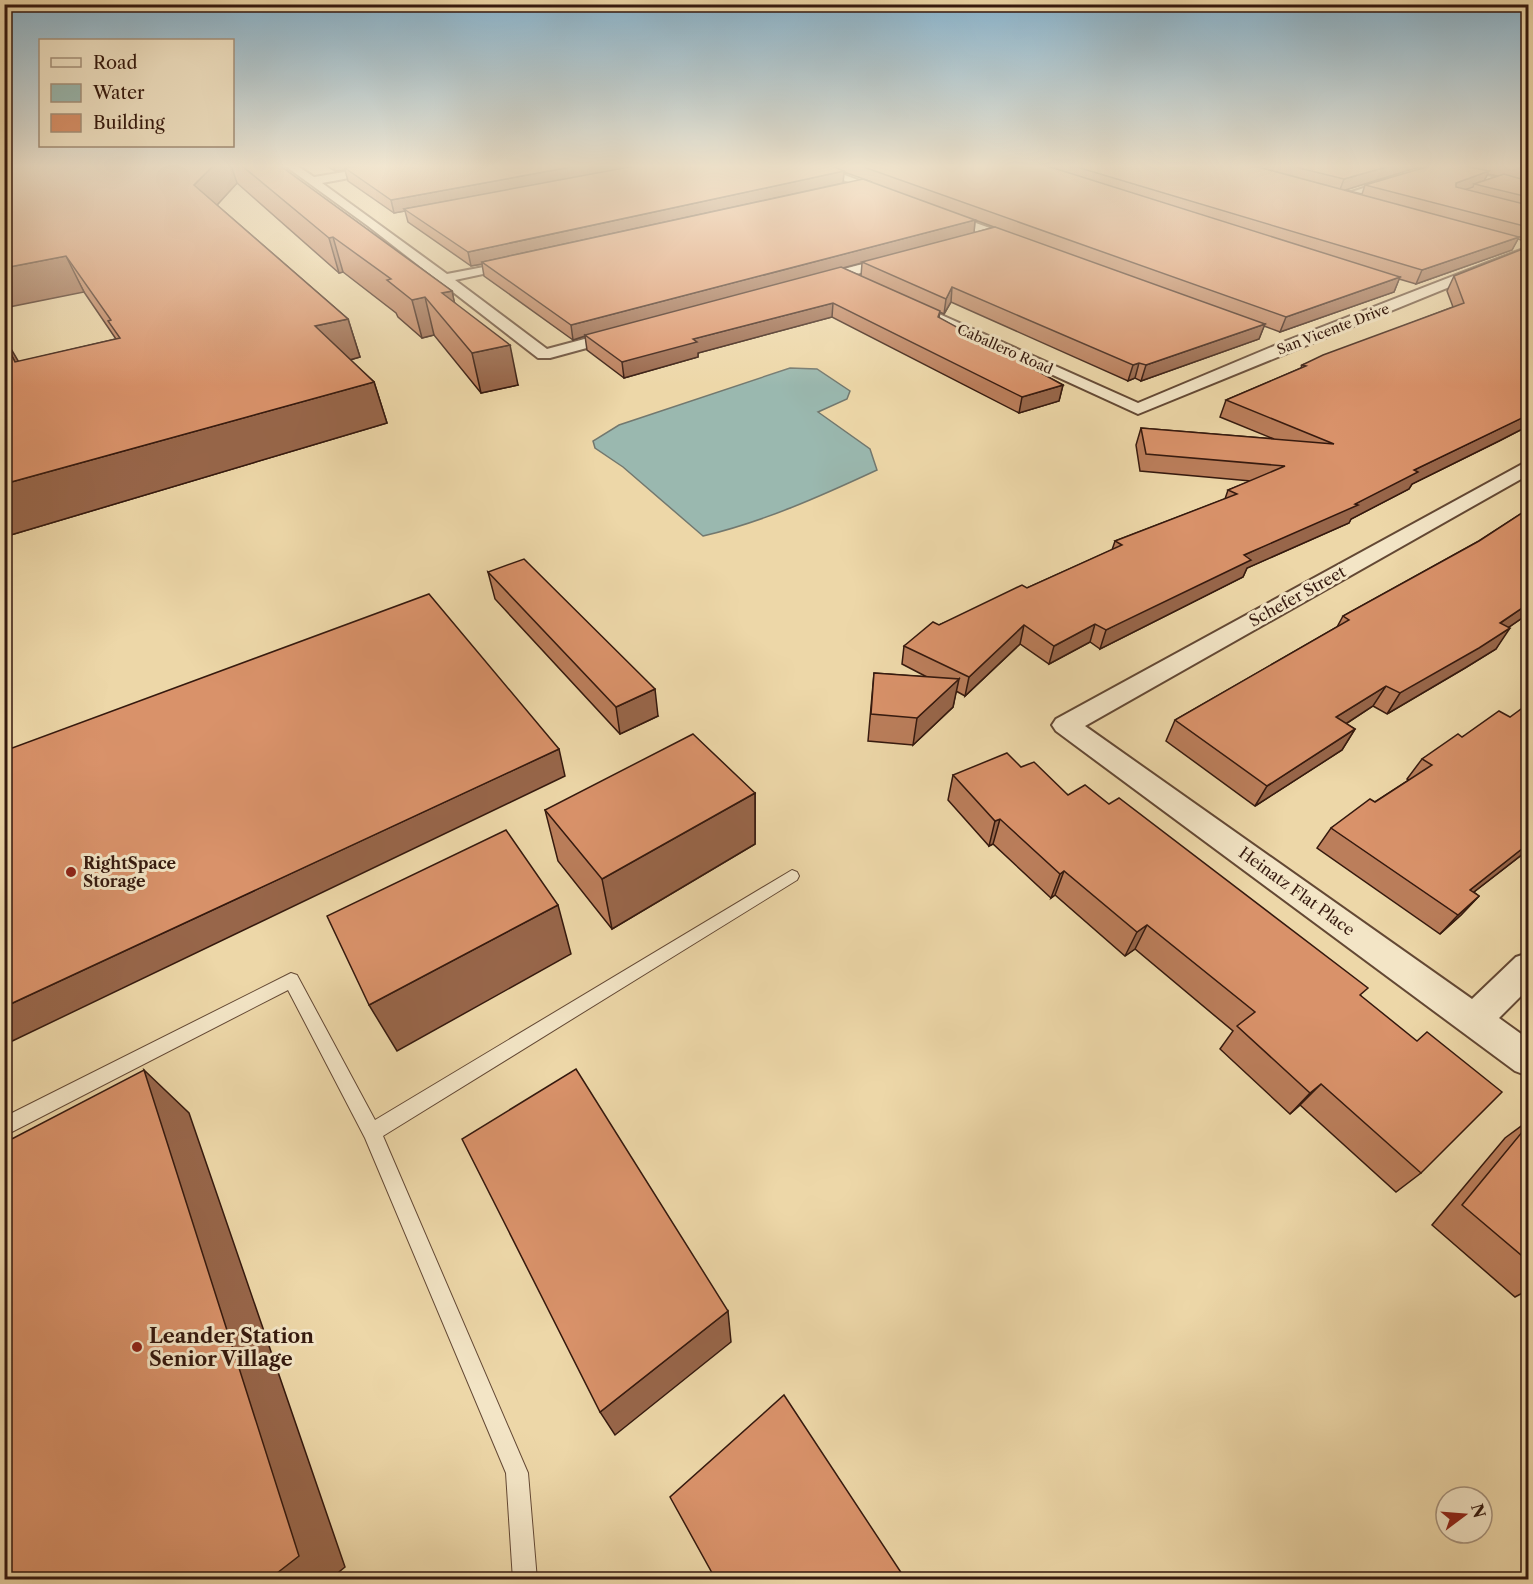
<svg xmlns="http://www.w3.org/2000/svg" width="1533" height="1584" viewBox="0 0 1533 1584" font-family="'Libre Caslon Text',serif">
<rect width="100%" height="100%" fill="#edd7a8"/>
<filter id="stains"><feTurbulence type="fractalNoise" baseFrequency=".00333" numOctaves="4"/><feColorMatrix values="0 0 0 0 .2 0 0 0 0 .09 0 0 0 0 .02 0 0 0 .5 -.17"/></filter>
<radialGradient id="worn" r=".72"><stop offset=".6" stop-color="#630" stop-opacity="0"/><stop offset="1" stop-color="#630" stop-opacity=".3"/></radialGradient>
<path fill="#9ab8af" stroke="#72786f" stroke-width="1.5" d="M 790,368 L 817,369 L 850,391 L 847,399 L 818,412 L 870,449 L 877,470 C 821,496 763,522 703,536 L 623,467 L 595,448 L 593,441 L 619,425 Z"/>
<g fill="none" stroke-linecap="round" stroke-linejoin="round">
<defs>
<polygon id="service" points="792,870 797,872 799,876 797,880 383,1136 528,1473 537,1580 513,1580 506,1473 365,1138 288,990 4,1136 4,1117 291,973 297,975 375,1120"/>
<g id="minor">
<polygon points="284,165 296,165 314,177 387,165 409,165 404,168 322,183 447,274 525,259 525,265 455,280 547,349 622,329 630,334 627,337 550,358 538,358 368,226"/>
<polygon points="804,165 818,165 895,194 885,196"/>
<polygon points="1419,165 1438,165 1528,185 1528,191 1424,168"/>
<polygon points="1401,176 1405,177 1405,181 1342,201 1336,197"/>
<polygon points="937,209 1023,240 1024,243 1023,246 1013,246 933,216 931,213"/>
<polygon points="1528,247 1528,255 1138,414 916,312 923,308 928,309 1138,403 1286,341"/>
<polygon points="897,255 902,256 902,262 811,286 804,282 806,279"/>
<polygon points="1528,461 1528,475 1085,726 1472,999 1516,957 1528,953 1528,989 1499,1018 1528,1039 1528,1076 1515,1071 1056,731 1052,725 1056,719"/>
</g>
</defs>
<use href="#service" stroke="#634834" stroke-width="2"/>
<use href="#minor" stroke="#634834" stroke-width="4"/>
<use href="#service" fill="#f3e5c6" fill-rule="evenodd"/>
<use href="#minor" fill="#f3e5c6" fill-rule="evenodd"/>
</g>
<g fill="#bb7e5b" stroke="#35190e" stroke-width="1.5" fill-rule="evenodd">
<polygon points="17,165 279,165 452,291 454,302 518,385 481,393 434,335 422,338 398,317 396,313 343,272 339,273 237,183 217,205 348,319 360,357 350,360 374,382 387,423 4,537 4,337 18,362 116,339 84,292"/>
<path d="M 325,165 L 1420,165 L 1419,167 L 1345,190 L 1362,194 L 1365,185 L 1433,165 L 1528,165 L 1528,177 L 1523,179 L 1528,181 L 1528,242 L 1518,239 L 1512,250 L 1416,284 L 1399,279 L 1394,292 L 1280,332 L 1264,326 L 1259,339 L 1141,381 L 1135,378 L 1128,381 L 951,302 L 944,314 L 940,312 L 939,318 L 1063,385 L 1059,401 L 1019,413 L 832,317 L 698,353 L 698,357 L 624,378 L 587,350 L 585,336 L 573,340 L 484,276 L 482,264 L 471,266 L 408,222 L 405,211 L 394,213 L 348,181 L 345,170 L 335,171 ZM 844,172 L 872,182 L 843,183 ZM 1488,174 L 1498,176 L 1484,181 ZM 975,220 L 994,227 L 974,233 ZM 862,263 L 861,276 L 842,268 Z"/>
<polygon points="1528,247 1528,426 1499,441 1412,484 1409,489 1351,519 1349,523 1247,568 1243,577 1100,649 1090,642 1049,664 1020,644 965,696 956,691 953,707 913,745 868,741 874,673 927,677 902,664 904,646 939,625 1027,588 1112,550 1115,541 1225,499 1228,490 1251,481 1140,471 1136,445 1141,428 1274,439 1220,417 1226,400 1301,368 1302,365 1453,307 1447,291 1454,276"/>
<polygon points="1528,509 1528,614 1508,628 1496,649 1465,668 1387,714 1373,706 1346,724 1355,729 1342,750 1255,806 1166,741 1175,720 1337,627 1343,616 1479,541"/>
<polygon points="488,572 658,716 620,734 495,599"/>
<polygon points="1510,717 1528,850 1474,892 1479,896 1461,915 1440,934 1317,848 1331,828 1375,802 1409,780 1407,779 1422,759 1462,737"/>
<polygon points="1021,767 1068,795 1109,804 1361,996 1421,1173 1396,1192 1300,1105 1290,1114 1220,1049 1233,1031 1135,949 1125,956 1055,895 1051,898 993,844 989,846 948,800 953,775"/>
<polygon points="755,793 755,844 612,929 558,861 545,810"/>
<polygon points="1528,1121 1528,1290 1515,1297 1432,1225 1505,1138"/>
</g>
<g fill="#98664a" stroke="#35190e" stroke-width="1.5">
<polygon points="214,165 231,165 237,183 206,217 194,185"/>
<polygon points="333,165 375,165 345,168 345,170 335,171"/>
<polygon points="582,165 648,165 404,209 405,211 394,213 391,200"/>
<polygon points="1393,165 1420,165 1419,167 1339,192 1344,179"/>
<polygon points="1528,167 1528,177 1519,181 1525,168"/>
<polygon points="844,171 843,183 482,262 482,264 471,266 468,252"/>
<polygon points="1489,171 1483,183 1474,184 1473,187 1450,195 1456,183"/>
<polygon points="975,220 974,233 587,336 585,335 585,336 573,340 571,325"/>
<polygon points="333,237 343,272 339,273 329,238"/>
<polygon points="1519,237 1512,250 1416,284 1422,270"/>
<polygon points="66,256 84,292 4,308 4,268"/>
<polygon points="1400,277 1394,292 1280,332 1286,317"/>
<polygon points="952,287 951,302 944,314 946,299"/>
<polygon points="452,291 460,329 442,293"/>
<polygon points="425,297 434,335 422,338 412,300"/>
<polygon points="833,303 832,317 698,353 698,357 624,378 622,362 693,339"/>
<polygon points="348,319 360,357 328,366 315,326"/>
<polygon points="1265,324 1259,339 1141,381 1146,365"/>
<polygon points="4,337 20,364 15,362 4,340"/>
<polygon points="510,345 518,385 481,393 472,353"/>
<polygon points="1139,363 1135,378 1128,381 1133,365"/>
<polygon points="374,382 387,423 4,537 4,484"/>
<polygon points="1063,385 1059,401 1019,413 1022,397"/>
<polygon points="1528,415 1528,426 1499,441 1412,484 1409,489 1351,519 1349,523 1247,568 1243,577 1100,649 1106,630 1244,555 1355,504 1414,470"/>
<polygon points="1528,604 1528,614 1487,642 1510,628 1496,649 1465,668 1387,714 1400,693"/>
<polygon points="1095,624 1090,642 1049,664 1054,646"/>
<polygon points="1024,625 1020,644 965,696 969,677"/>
<polygon points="959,679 953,707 913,745 917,718"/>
<polygon points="1386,686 1373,706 1324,738 1336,717"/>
<polygon points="655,689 658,716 620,734 616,707"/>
<polygon points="1355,729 1342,750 1255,806 1267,786"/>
<polygon points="559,749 565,776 4,1045 4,1007"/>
<polygon points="755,793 755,844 612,929 602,879"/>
<polygon points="1000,819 993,844 989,846 995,821"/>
<polygon points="1528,844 1528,850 1452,909 1470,890"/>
<polygon points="1064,871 1055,895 1051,898 1060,874"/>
<polygon points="1479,896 1461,915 1440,934 1458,915"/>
<polygon points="558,905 571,954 397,1051 369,1005"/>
<polygon points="1147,925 1135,949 1125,956 1137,932"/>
<polygon points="144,1070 189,1113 345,1567 329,1580 268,1580"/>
<polygon points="1321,1084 1300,1105 1290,1114 1310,1093"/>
<polygon points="728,1311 731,1342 615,1435 600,1412"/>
</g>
<g fill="#d9926a" stroke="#35190e" stroke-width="1.5">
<polygon points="17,165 214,165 194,185 348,319 315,326 374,382 4,484 4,340 15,362 120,338 108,321 111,320 66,256 4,268 4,167"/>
<polygon points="241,165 279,165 452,291 442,293 510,345 472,353 425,297 412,300 387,280 391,279 333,237 329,238"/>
<polygon points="364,165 582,165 391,200 345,168"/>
<polygon points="640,165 829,165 844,171 468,252 404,209"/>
<polygon points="858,165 1044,165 1400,277 1286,317"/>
<polygon points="1070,165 1251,165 1519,237 1422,270"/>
<polygon points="1287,165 1393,165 1344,179"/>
<polygon points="1433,165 1459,165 1489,171 1456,183 1456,187 1528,205 1528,227 1365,185"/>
<polygon points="1508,165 1528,165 1528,167 1525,168"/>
<polygon points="1504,174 1528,181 1528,197 1474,184"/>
<polygon points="863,179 975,220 571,325 482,262"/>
<polygon points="995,227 1265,324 1146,365 1139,363 1133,365 952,287 946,299 862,262"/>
<polygon points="1528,247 1528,415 1414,470 1418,472 1355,504 1358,505 1244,555 1251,560 1106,630 1095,624 1054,646 1024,625 969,677 904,646 933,622 939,625 1022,585 1027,588 1122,545 1115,541 1237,494 1228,490 1285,466 1146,454 1141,428 1334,444 1226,400 1306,366 1302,365 1323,355 1464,303 1454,276"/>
<polygon points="841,267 940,311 938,317 1063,385 1022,397 833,303 693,339 697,342 622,362 585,335"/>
<polygon points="1528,509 1528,604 1500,623 1510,628 1479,648 1400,693 1386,686 1336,717 1355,729 1267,786 1175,720 1349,620 1343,616 1479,541"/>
<polygon points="524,559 655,689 616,707 488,572"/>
<polygon points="429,594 559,749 4,1007 4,751"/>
<polygon points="874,673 959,679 917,718 871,714"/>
<polygon points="1528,704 1528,844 1470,890 1479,896 1458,915 1331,828 1370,799 1375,802 1432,765 1422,759 1458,734 1462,737 1499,711 1510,717"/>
<polygon points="693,734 755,793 602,879 545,810"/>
<polygon points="1007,753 1021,767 1034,762 1068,795 1085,785 1109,804 1119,798 1368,988 1360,995 1417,1041 1427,1032 1502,1092 1421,1173 1321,1084 1310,1093 1237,1026 1255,1012 1147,925 1137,932 1064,871 1060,874 1000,819 995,821 953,775"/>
<polygon points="506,830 558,905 369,1005 327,916"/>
<polygon points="576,1069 728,1311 600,1412 462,1139"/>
<polygon points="144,1070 299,1556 268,1580 4,1580 4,1143"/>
<polygon points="1528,1125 1528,1261 1462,1205"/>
<polygon points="784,1395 906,1580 716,1580 670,1497"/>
</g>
<linearGradient id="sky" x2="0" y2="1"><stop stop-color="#89b6d1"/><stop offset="0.43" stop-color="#f7edd8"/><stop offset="1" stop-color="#f7edd8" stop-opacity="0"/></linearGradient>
<rect width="1533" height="386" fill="url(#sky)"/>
<g fill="#8f2418" stroke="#f3e5c6" stroke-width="2">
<circle cx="71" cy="872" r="6"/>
<circle cx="137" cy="1347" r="6"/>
</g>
<g text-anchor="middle" stroke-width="6" stroke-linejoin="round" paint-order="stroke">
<g font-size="14" fill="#35190e" stroke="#f3e5c6">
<text transform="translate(1333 329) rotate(-21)" y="5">San Vicente Drive</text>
<text transform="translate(1005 349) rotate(24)" y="5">Caballero Road</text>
</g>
<g font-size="16" fill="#35190e" stroke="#f3e5c6">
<text transform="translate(1297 596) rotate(-29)" y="6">Schefer Street</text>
<text transform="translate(1297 891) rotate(36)" y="6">Heinatz Flat Place</text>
</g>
<g font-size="16" font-weight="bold" fill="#35190e" stroke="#f3e5c6" text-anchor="start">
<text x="83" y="869">RightSpace<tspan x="83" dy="18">Storage</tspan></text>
</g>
<g font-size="20" font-weight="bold" fill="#35190e" stroke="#f3e5c6" text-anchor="start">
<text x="149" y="1343">Leander Station<tspan x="149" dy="23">Senior Village</tspan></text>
</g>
</g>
<rect width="1533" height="1584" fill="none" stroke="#edd7a8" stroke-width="24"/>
<rect x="6" y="6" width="1521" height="1572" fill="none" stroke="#35190e" stroke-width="3"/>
<rect x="12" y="12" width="1509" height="1560" fill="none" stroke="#35190e" stroke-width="1.5"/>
<rect x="39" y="39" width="195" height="108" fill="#f3e5c6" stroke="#a7937c" stroke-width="1.5"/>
<rect x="51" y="58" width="30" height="9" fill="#f3e5c6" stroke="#a7937c" stroke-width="1.5"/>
<text x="93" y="69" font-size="18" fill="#35190e">Road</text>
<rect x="51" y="84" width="30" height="18" fill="#9ab8af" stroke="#a7937c" stroke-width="1.5"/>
<text x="93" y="99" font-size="18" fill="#35190e">Water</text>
<rect x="51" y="114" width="30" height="18" fill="#d9926a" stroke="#a7937c" stroke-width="1.5"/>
<text x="93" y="129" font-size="18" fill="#35190e">Building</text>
<g transform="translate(1464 1515) rotate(74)"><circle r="28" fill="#f3e5c6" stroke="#a7937c" stroke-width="1.5"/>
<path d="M0-4.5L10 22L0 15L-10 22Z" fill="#8f2418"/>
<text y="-9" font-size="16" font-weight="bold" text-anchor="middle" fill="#35190e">N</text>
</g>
<rect width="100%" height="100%" filter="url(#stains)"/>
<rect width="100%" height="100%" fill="url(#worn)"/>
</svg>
